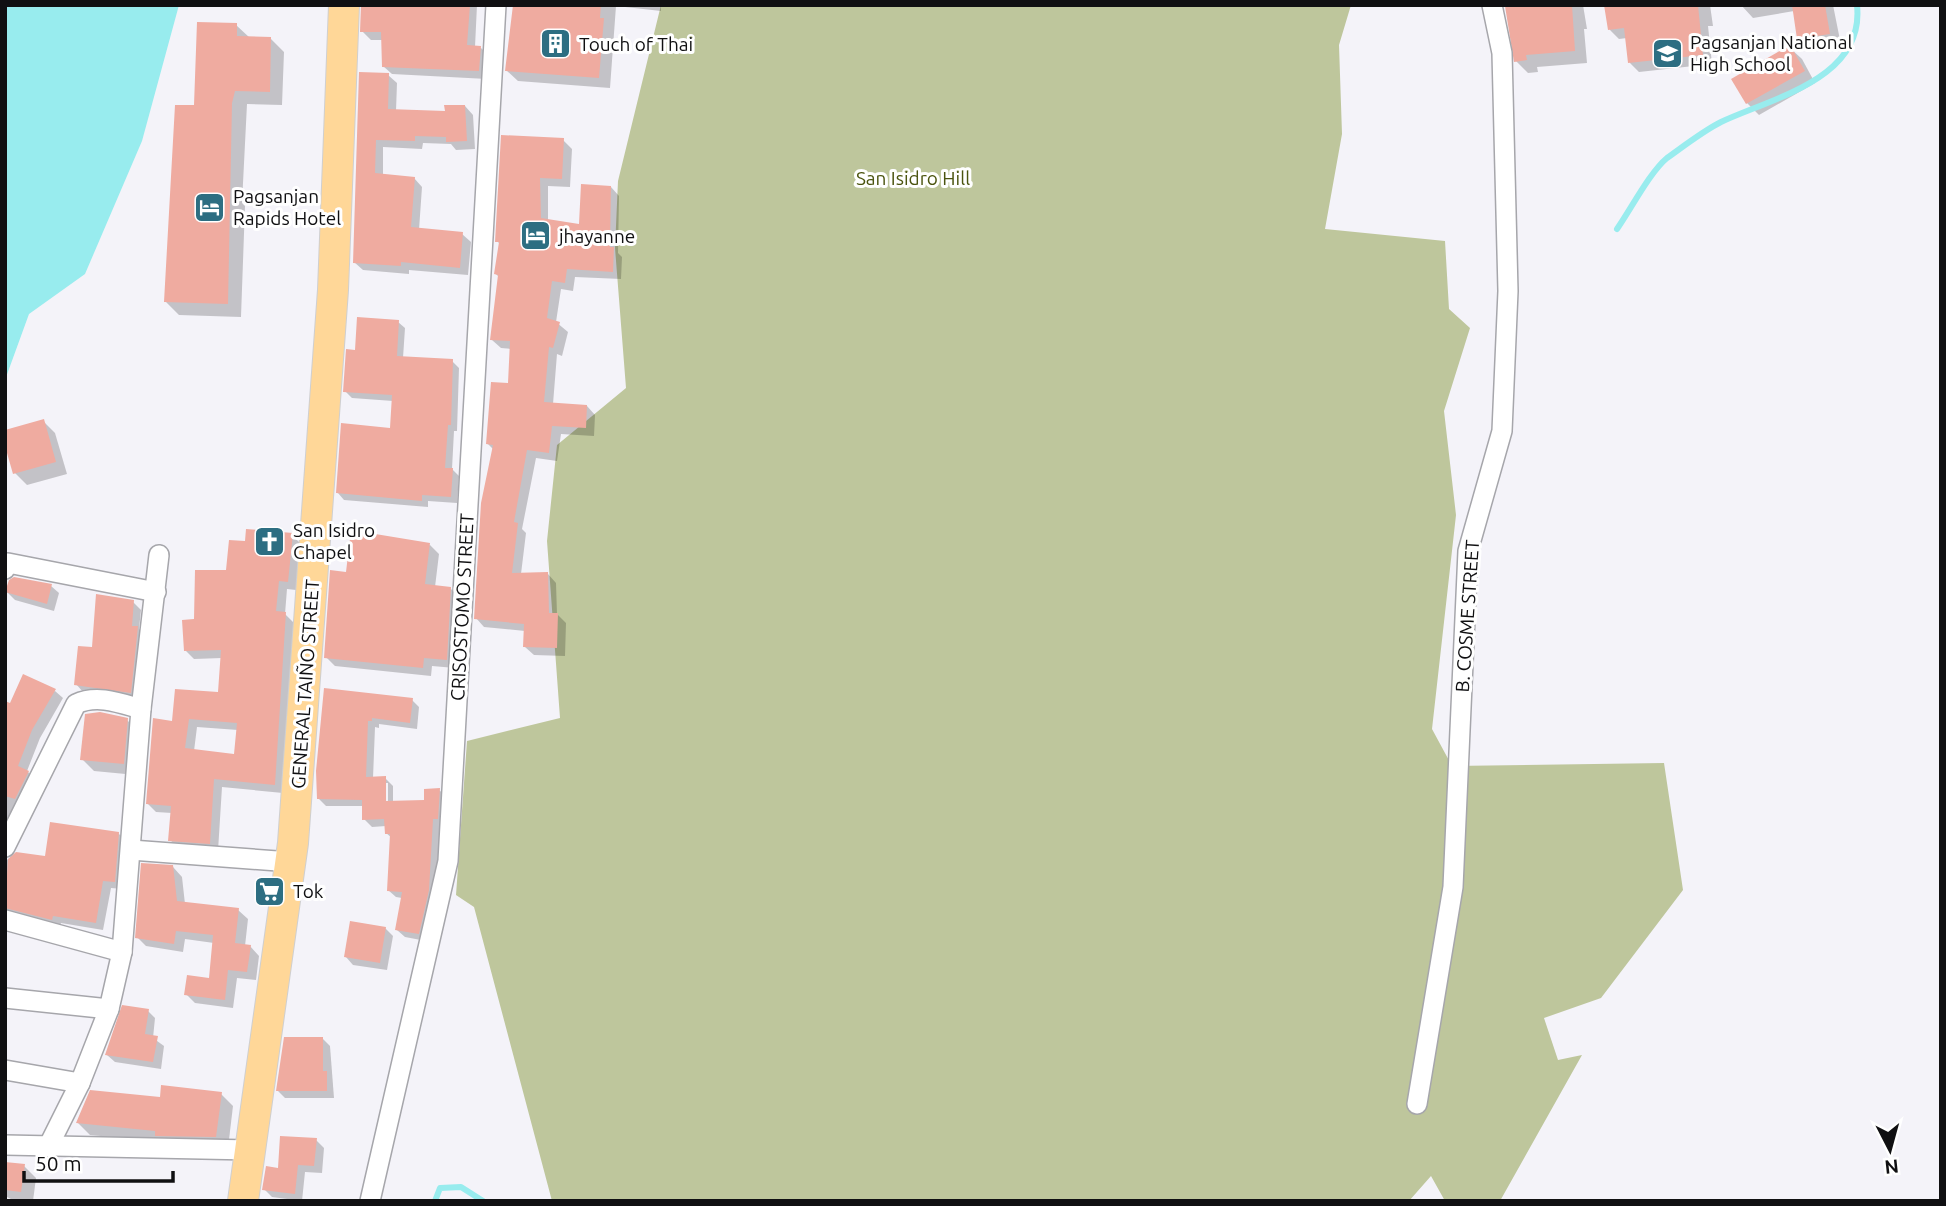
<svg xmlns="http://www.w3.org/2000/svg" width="1946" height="1206" viewBox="0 0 1946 1206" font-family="Ubuntu,sans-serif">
<rect width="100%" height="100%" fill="#f4f3f9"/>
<polygon fill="#bec69c" points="661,5 1351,5 1339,45 1342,134 1325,229 1445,241 1449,309 1470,328 1444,411 1456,515 1432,729 1452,766 1664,763 1683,890 1601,998 1544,1018 1558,1060 1582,1055 1500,1201 1445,1201 1431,1176 1409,1201 552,1201 474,907 456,895 467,741 560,718 547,541 557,445 626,388 615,248 618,181"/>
<polygon fill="#98ecee" points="5,5 179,5 142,141 85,274 29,314 5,380"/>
<g fill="#0003" fill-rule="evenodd">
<polygon points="363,5 477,5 475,47 481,48 489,56 487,79 392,74 383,66 383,40 371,40 362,31"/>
<polygon points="516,5 661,5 661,11 616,6 610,88 518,81 506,70"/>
<polygon points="1520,5 1583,5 1587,29 1584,29 1587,63 1537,67 1538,72 1528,73 1516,61 1507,7"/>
<polygon points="1606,5 1710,5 1713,26 1708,26 1712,64 1639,72 1630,63 1627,38 1619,39 1610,30"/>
<polygon points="1833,5 1841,45 1811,50 1799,38 1794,11 1753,18 1741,5"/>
<polygon points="236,25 250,38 271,39 284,52 282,105 247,104 242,203 245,206 241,317 179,315 166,302 196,107"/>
<polygon points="1790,48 1802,59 1815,83 1759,115 1747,103"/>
<polygon points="361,74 388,75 397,83 396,111 446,113 465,106 473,115 475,149 456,150 451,144 423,143 422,149 383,147 383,175 414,178 422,187 419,230 462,234 471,242 468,275 409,270 409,274 363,270 354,262"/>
<polygon points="563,140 572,149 570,187 548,186 548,221 580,226 611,187 619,196 618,253 622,257 621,279 575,277 573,291 561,289 556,322 568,332 562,356 557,354 553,404 587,406 595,415 594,436 561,434 557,461 536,458 522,529 526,533 521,574 548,574 556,583 557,614 566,623 565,656 534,655 525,647 525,631 484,627 476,618 494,450 488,444 509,385 512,349 501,348 492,340 499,277 496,274 500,244 497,241"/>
<polygon points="398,322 405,328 403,358 452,361 459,368 457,431 454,431 452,469 459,476 457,503 428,501 428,507 344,500 338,493 391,430 393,401 352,398 345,391 357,352"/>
<polygon points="43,421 55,433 67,474 27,485 15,473"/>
<path d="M 292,535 L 301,544 L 296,590 L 287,589 L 285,614 L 294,623 L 283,793 L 222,787 L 218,851 L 179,848 L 170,840 L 172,813 L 156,812 L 148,804 L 174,723 L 219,694 L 222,658 L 194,659 L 186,651 L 195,620 L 247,543 ZM 197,727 L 238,730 L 236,756 L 194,751 Z"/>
<polygon points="430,545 439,554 435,587 450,588 459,597 455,668 432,666 431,676 335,666 326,657 347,574"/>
<polygon points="51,586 59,593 54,611 15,600 7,592"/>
<polygon points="133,602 141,610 139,629 145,635 138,700 83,692 76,684 93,649"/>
<path d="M 326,690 L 412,700 L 419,707 L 417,729 L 379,724 L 379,728 L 375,727 L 373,778 L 385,778 L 393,786 L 393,802 L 426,802 L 439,790 L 447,797 L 445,826 L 440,826 L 436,898 L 426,941 L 405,937 L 397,930 L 402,898 L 396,897 L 388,890 L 392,838 L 386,833 L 386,826 L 372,827 L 364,819 L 364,806 L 326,806 L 318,798 ZM 384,783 L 388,783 L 388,809 L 385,809 Z"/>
<polygon points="55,691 63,698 40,738 27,771 36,780 5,840 5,703 10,705"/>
<polygon points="127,720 139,732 136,775 94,771 82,759"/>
<polygon points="118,833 126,841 123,889 111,888 103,930 61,923 60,927 5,920 5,861 17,854 47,858"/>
<polygon points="173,867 182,877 185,904 238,910 248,919 245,946 250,946 259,956 256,980 237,978 233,1008 195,1003 186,994 210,980 214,943 185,939 183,952 146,946 137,937"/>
<polygon points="385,928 393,936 387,970 353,965 346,957"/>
<polygon points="148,1011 155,1018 153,1038 164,1046 161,1069 115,1062 107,1055"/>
<polygon points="322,1038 330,1046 334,1098 285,1098 278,1091"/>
<polygon points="221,1094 233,1106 228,1148 90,1135 78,1123 161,1099"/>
<polygon points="316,1140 324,1148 322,1173 305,1172 302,1201 272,1197 264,1189"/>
<polygon points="5,1164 24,1166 36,1178 33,1201 15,1201 5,1196"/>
</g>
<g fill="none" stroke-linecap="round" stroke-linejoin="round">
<g stroke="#98ecee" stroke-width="6">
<path d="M 1617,229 C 1631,209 1650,172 1667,158 C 1684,146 1703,131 1721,122 C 1772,98 1865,79 1857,5"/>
<polyline points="435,1201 440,1188 461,1187 483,1201"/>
</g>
</g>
<g fill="#efaba0" fill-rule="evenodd">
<polygon points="361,5 470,5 467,45 481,46 479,71 382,67 381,32 360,32"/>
<polygon points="513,5 601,5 600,18 604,18 599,78 505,71"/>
<polygon points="1572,5 1575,51 1526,55 1527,60 1514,62 1505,6"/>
<polygon points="1604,5 1698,5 1703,55 1628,63 1624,28 1608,30"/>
<polygon points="1792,5 1825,5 1830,34 1797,39"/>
<polygon points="197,22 237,23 237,36 271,37 270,92 235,91 232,103 228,304 164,302 175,105 194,105"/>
<polygon points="1790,45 1805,71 1746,104 1731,79"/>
<polygon points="359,72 389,73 388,109 445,111 444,105 465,105 467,141 446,142 446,137 415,136 415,141 376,140 375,173 415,177 411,227 463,232 460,268 401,262 401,266 353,263"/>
<polygon points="501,135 564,138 562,179 540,178 541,218 579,224 581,184 611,186 610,247 614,247 613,272 567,269 565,283 552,281 547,318 560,322 553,348 549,347 544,402 587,405 586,428 552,426 549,453 527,450 514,522 518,523 512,573 548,572 549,613 558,613 557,648 523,647 524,624 474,619 481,503 493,445 486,444 491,382 508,383 510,341 490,340 498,275 494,274 499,242 495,242"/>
<polygon points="357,317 399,320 397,356 453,359 451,425 448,425 445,468 453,468 451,497 422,495 422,501 336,493 341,423 390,428 392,395 343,392 346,349 355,350"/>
<polygon points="44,419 56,462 13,474 5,446 5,430"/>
<path d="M 246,529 L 293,533 L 288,582 L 279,581 L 276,611 L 286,612 L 275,785 L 214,779 L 210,844 L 168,841 L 171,806 L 146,804 L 153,718 L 172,721 L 175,689 L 218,692 L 221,650 L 184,651 L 182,620 L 194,619 L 195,570 L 226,570 L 229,540 L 245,541 ZM 189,719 L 237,723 L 234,754 L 185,748 Z"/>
<polygon points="351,530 430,543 425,584 451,587 447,660 424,658 423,668 324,658 330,570 346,572"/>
<polygon points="14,577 52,584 47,604 5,592 9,580"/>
<polygon points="96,594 134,600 132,626 138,626 131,693 74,685 78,646 92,647"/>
<polygon points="23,674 56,689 32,730 18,766 29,771 15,799 5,796 5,701 10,703"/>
<polygon points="324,688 413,698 410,723 372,718 372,721 368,721 366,777 386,776 386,801 424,800 424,789 440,788 438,819 433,819 429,890 419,934 395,930 402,892 387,891 390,834 385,834 384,819 362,820 362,800 317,799 316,771"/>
<polygon points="100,712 128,718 124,764 80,760 85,714"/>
<polygon points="50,822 119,832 115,882 103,881 96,923 53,916 52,920 5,908 8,859 16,852 45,856"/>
<polygon points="141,863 173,865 177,901 239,908 235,943 251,945 247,972 228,970 225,1000 184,995 187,975 209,978 213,935 176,931 174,944 135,938"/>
<polygon points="350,921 386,927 380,963 344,957"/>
<polygon points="122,1005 149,1009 145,1034 158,1036 153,1062 105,1055"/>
<polygon points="284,1037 323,1037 323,1071 327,1071 327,1091 276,1091"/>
<polygon points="161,1085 222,1092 216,1137 155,1136 155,1131 76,1123 90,1090 160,1097"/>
<polygon points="280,1136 317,1138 314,1166 298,1165 295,1194 262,1190 266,1166 278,1168"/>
<polygon points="5,1162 25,1164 21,1192 5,1190"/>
</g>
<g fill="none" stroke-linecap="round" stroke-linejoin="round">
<defs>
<g id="minor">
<polyline points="5,569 8,563 156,592"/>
<polyline points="141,709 159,555"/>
<path d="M 5,847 L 76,704 C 97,694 120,703 141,709 L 122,952 L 109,1009 L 80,1083 L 48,1147"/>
<polyline points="131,850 291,862"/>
<polyline points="5,920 122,952"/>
<polyline points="5,998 109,1009"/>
<polyline points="5,1070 80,1083"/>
<polyline points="1417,1104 1453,887 1468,551 1502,431 1508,291 1502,53 1492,5"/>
<polyline points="5,1145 251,1150"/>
<polyline points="370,1201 448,861 496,5"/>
</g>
<polyline id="primary" points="243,1201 293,843 333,290 344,5"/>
</defs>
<use href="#minor" stroke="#a6a6ab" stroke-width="22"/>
<use href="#primary" stroke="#cfcfd0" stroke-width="32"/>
<use href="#minor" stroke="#fff" stroke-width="19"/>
<use href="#primary" stroke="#ffd798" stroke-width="30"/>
</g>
<defs>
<symbol id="building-square" viewBox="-11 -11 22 22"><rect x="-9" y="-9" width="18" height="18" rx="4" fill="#2d6e82" stroke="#fff"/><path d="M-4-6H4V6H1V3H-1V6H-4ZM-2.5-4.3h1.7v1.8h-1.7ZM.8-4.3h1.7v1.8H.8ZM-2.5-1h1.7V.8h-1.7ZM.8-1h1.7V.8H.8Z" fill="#fff"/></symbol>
<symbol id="school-square" viewBox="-11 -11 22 22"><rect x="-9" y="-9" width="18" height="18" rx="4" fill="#2d6e82" stroke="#fff"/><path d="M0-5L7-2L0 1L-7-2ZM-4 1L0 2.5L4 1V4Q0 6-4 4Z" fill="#fff"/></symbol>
<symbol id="hotel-square" viewBox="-11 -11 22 22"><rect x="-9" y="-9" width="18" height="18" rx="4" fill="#2d6e82" stroke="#fff"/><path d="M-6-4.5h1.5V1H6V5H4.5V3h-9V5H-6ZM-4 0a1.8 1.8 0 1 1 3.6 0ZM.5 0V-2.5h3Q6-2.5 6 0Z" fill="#fff"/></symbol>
<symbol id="church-square" viewBox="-11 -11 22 22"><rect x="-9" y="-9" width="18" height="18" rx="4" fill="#2d6e82" stroke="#fff"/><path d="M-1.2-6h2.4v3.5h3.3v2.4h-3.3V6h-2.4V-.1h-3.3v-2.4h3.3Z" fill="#fff"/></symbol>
<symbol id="supermarket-square" viewBox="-11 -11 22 22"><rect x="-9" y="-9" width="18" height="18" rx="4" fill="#2d6e82" stroke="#fff"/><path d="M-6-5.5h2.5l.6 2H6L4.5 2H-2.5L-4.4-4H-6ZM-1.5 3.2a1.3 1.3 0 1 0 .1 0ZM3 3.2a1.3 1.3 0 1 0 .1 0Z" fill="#fff"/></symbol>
</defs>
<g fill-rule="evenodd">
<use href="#building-square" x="538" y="26" width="35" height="35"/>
<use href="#school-square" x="1650" y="36" width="35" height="35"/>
<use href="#hotel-square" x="192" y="190" width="35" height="35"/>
<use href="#hotel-square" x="518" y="218" width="35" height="35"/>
<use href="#church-square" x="252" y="524" width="35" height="35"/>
<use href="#supermarket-square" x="252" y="874" width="35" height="35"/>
</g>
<g text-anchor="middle" stroke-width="6" stroke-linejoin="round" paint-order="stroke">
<g font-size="19" fill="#101012" stroke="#fff" text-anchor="start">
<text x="1690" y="49">Pagsanjan National<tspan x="1690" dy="22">High School</tspan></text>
<text x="579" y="51">Touch of Thai</text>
<text x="233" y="203">Pagsanjan<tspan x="233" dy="22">Rapids Hotel</tspan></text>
<text x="559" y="243">jhayanne</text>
<text x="293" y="537">San Isidro<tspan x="293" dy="22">Chapel</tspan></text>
<text x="293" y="898">Tok</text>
</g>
<g font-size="19" fill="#4b540f" stroke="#fff">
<text x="913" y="185">San Isidro Hill</text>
</g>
<g font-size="19" fill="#101012" stroke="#fff">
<text transform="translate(462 607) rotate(-87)" y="7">CRISOSTOMO STREET</text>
<text transform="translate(1467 616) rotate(-86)" y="7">B. COSME STREET</text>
<text transform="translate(305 684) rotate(-86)" y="7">GENERAL TAIÑO STREET</text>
</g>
</g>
<rect width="1946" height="1206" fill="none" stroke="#101012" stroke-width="14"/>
<g transform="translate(1890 1150) rotate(174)" stroke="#ffffff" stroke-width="5" paint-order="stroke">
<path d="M0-5L12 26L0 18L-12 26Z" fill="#101012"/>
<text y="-10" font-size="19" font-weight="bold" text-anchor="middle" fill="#101012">N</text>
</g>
<path d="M24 1171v10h149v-10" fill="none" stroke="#101012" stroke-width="3.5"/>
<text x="35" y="1171" font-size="21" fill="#101012" stroke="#ffffff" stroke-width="5" paint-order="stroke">50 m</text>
</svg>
